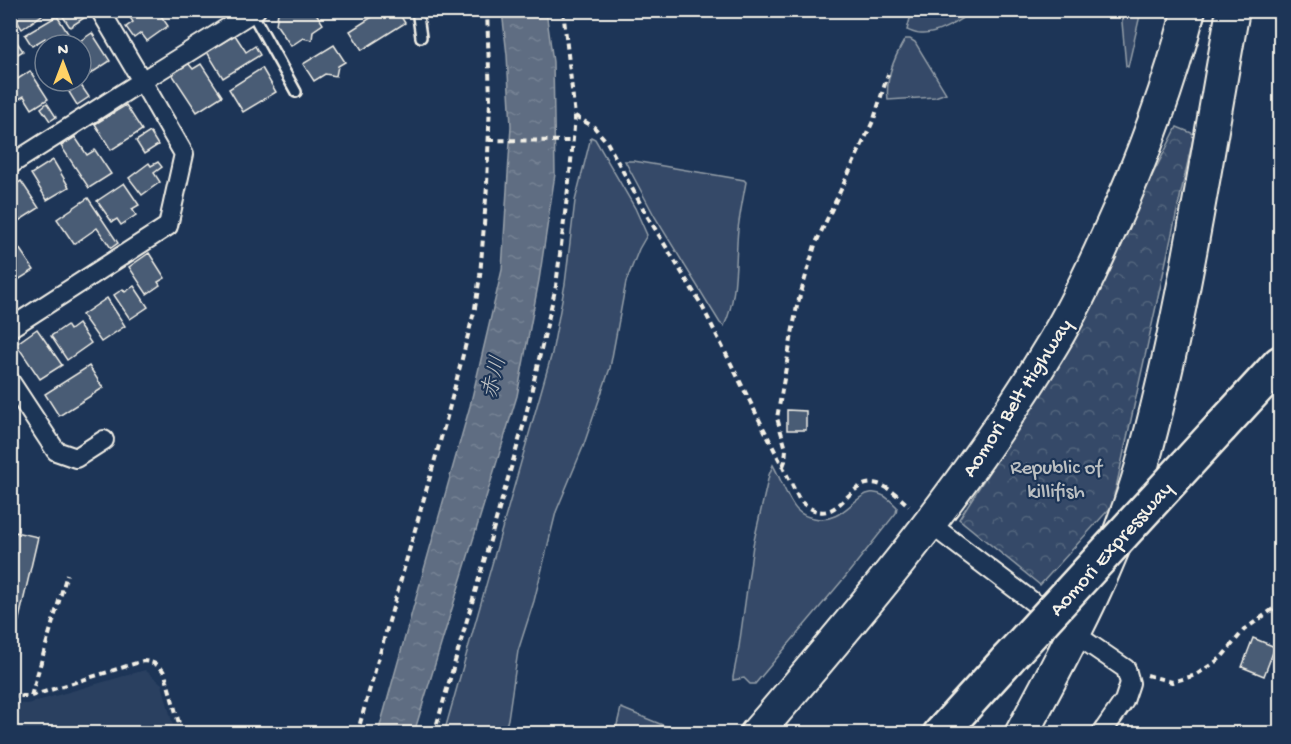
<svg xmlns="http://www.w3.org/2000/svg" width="1291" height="744" viewBox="0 0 1291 744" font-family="'Gochi Hand','Klee One',sans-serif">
<defs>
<pattern id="park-crowns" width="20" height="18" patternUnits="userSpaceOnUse" patternTransform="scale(1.5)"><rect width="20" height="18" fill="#354a67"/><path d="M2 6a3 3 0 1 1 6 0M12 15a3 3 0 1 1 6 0" fill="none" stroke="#53657d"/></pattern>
<pattern id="water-ripples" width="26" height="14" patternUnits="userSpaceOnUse" patternTransform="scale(1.5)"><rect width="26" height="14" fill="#5e6d82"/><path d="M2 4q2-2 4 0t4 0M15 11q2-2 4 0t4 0" fill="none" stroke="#768294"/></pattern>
</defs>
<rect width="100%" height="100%" fill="#1d3557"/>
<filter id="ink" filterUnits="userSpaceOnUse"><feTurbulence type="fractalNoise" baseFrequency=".0167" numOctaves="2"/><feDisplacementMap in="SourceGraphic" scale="12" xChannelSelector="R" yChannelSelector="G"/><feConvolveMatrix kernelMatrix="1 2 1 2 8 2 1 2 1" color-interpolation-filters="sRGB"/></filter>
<g filter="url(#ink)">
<polygon fill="#2a4060" points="145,670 162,684 175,733 11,733 11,703 27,704"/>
<g fill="#354a67" stroke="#949ea8" stroke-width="1.5">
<path d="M 912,11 L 912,10 L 973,11 C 959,20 939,35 921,34 C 916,34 912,32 907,30 Z"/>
<polygon points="1121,11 1141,11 1128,67 1126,66"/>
<path d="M 905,39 L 910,39 L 915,42 L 946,93 L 935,97 L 888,100 C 885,79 895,56 905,39 Z"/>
<polygon points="591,137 595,139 635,208 647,235 639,249 626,282 610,368 583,447 556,512 534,601 518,651 508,719 504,733 444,733 552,353 565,284 575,201"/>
<path d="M 625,161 L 634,161 L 744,180 L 746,182 C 743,198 740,213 738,229 C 735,260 738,297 724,326 L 720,323 L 655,217 Z"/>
<path d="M 773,465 C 780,477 788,501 797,510 C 802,515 807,517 814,518 C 853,527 860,466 897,507 L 896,513 L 846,576 L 755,684 L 750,684 L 744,678 L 733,680 L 733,677 L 739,647 L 753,545 L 769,475 Z"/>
<polygon points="621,708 682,733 615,733"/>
</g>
<polygon fill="url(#park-crowns)" stroke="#949ea8" stroke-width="1.5" points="1177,127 1194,134 1112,506 1040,585 959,519 1049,378"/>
<polygon fill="url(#water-ripples)" stroke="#9aa2ab" stroke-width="1.5" points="502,11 546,11 553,62 555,174 539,280 517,396 414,733 378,733 470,406 502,270 511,126 507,55"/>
<g fill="#485b74" stroke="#f4f1e8" stroke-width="1.5">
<polygon points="10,10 39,10 42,15 22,29"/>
<polygon points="62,10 79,10 84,18 70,27 60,12"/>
<polygon points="137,10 157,10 168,26 147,41 141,33 134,38 126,27 133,22 129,16"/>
<polygon points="282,10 314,10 323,24 313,31 312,40 303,38 291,46 276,24 278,13"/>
<polygon points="383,10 397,10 405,23 362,50 350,31"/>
<polygon points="57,16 69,35 53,45 49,45 45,38 32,46 25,35"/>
<polygon points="10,32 23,51 10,59"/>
<polygon points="92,33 110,61 87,76 81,67 81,45 74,45"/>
<polygon points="235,35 246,52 255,46 260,55 223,78 207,52"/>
<polygon points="334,45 345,62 338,66 336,76 325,74 314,81 303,64"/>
<polygon points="188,63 193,69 201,64 222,96 197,112 172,74"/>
<polygon points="262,68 276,92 243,112 229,89"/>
<polygon points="30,71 48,99 32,109 24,96 19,99 10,86 10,84"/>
<polygon points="80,84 89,97 77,105 69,92"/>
<polygon points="47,103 56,117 50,121 41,108"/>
<polygon points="126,105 142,130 111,150 95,124"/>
<polygon points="150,132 158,145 144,154 136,141"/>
<polygon points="75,137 87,155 95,150 111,174 89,188 61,146"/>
<polygon points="53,160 69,187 47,200 31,174"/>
<polygon points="158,162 162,167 154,173 160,182 142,195 129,178 149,163 151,166"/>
<polygon points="21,181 39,208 17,222 10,212 10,188"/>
<polygon points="124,183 139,205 132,209 136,215 121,225 117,219 112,222 97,201"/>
<polygon points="88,198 118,243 111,248 97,228 74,244 57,219"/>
<polygon points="17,245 34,270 10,285 10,249"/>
<polygon points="149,253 165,278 158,282 160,285 147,294 129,267"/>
<polygon points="134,286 148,307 130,319 114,295 123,289 125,292"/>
<polygon points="107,298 125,326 101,342 82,315"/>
<polygon points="78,324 91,343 67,360 51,336 67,325 70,330"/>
<polygon points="37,329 62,365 40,379 16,344"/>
<polygon points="89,366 103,388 59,416 45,394"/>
<polygon points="787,410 806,411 806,430 787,430"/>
<polygon points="15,532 38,537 10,658 10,553"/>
<polygon points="1253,638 1275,647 1264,676 1242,667"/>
</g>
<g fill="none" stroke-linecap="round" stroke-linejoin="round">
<defs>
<g id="service">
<polyline points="417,10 421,37"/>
<polyline points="252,13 296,92"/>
</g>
<g id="minor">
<polyline points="100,10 142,81 256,10"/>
<polyline points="10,165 142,81 184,154 168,226 10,328"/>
<polyline points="10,381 56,451 76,458 104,440"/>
<polyline points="929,523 1075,634 1126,669 1130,683 1124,701 1101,734"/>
</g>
<g id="trunk">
<path d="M 756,734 C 862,610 968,485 1052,345 C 1074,309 1092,270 1109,232 C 1142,160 1169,87 1189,10"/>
<path d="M 1021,734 C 1067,649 1114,563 1141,469 C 1183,319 1205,164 1233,10"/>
</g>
<g id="motorway">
<polyline points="1221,427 1280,363"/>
<polyline points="940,734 1007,660"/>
</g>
</defs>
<use href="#service" stroke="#f4f1e8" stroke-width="14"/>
<use href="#minor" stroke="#f4f1e8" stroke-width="22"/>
<use href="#trunk" stroke="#f4f1e8" stroke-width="36"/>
<use href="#motorway" stroke="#f4f1e8" stroke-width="38"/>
<g stroke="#f4f1e8" stroke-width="4" stroke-dasharray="6 4.5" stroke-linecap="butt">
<path d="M 575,116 L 594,127 L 607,142 L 646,214 L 701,304 L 800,501 C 840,535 845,476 878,484 C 889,487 900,498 909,506"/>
<polyline points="489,140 572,141"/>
<polyline points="783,466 785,461 786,449 777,418 797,306 815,245 874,119 888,74"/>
<polyline points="1147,675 1172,682 1196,675 1221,658 1244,630 1280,604"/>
<path d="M 10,696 L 31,696 L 143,661 C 154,662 160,665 165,674 L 182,734"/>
<polyline points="31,696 67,574"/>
<polyline points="357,734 447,417 475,308 480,276 487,186 490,99 487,10"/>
<polyline points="434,734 524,423 556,286 570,173 575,116 563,10"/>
</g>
<use href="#service" stroke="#1d3557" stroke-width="9"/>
<use href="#minor" stroke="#1d3557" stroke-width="18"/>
<use href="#trunk" stroke="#1d3557" stroke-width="32"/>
<use href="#motorway" stroke="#1d3557" stroke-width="33"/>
<defs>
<polyline id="motorway-bridge" points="1007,660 1221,427"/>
</defs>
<use href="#motorway-bridge" stroke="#f4f1e8" stroke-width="38" stroke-linecap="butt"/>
<use href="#motorway-bridge" stroke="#1d3557" stroke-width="33"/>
</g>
</g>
<g text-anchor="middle" stroke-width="4.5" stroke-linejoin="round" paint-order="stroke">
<g font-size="21" fill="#f4f1e8" stroke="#1d3557">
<text transform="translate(1016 397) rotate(-57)" y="7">Aomori Belt Highway</text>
<text transform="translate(1110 548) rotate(-48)" y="7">Aomori Expressway</text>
</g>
<g font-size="21" fill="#bbbfc1" stroke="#1d3557">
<text x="1056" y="473">Republic of<tspan x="1056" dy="24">killifish</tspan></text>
</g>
<g font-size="22" font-style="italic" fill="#c0c3c4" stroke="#1d3557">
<text transform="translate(492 377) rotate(-76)" y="8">赤川</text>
</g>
</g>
<rect width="1291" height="744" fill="none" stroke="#1d3557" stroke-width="36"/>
<rect x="18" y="18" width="1255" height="708" fill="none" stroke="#f4f1e8" stroke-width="2" filter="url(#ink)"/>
<g transform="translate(63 63)"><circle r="28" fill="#1d3557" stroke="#738091" stroke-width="1.5"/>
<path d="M0-4.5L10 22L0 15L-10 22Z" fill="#ffd166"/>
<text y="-9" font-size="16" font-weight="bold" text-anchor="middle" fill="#f4f1e8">N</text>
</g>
</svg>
